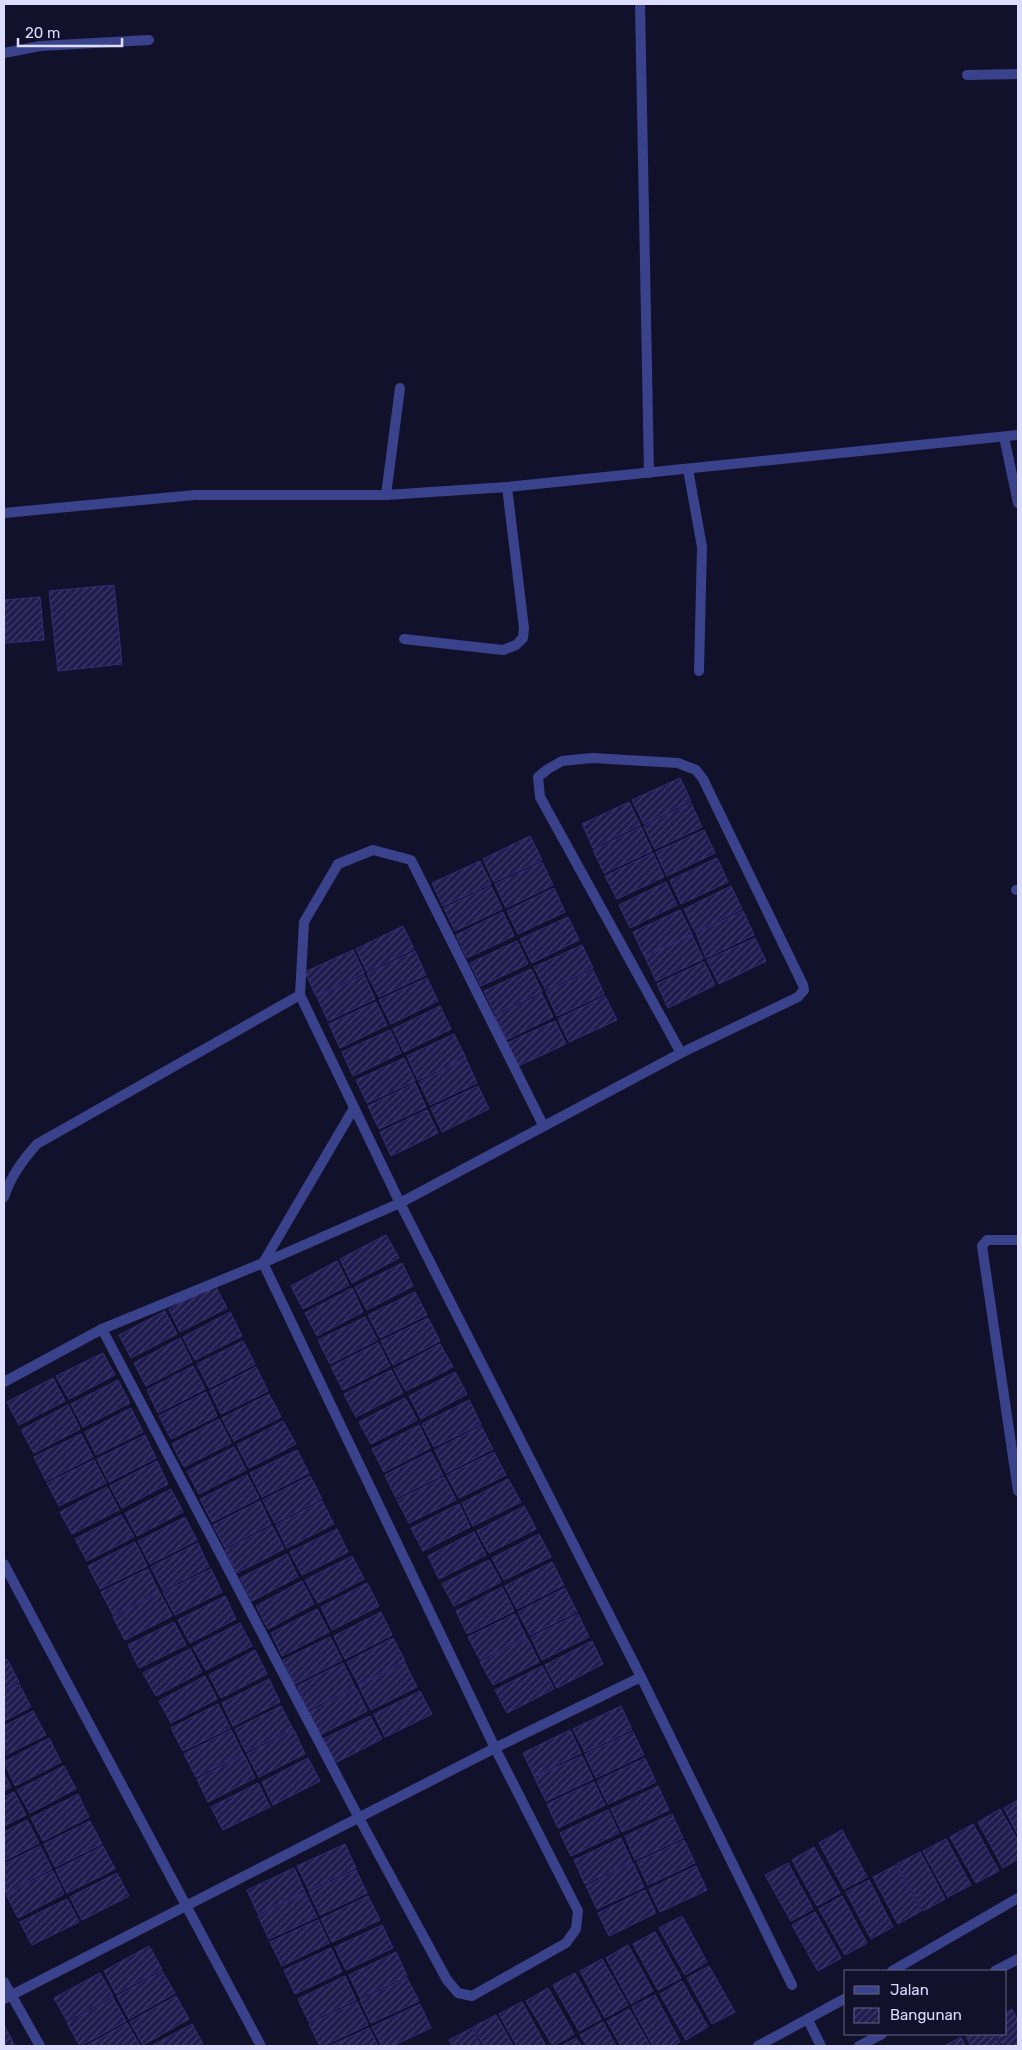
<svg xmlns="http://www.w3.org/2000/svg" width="1022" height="2050" viewBox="0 0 1022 2050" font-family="Rubik,sans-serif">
<defs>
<pattern id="building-hatch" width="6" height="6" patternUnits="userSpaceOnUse" patternTransform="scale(1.25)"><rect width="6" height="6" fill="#201c4e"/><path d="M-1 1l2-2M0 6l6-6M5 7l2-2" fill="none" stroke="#403c69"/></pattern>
</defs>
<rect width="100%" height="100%" fill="#12112c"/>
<g fill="url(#building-hatch)" stroke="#332e7a">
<polygon points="114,585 122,664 58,671 49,591"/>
<polygon points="40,597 44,640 4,643 4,600"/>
<polygon points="680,778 691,801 644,824 632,800"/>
<polygon points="629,802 640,825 593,848 582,824"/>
<polygon points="691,803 702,827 655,849 644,826"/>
<polygon points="641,827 652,851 604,873 593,850"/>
<polygon points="704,830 715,853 667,876 656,852"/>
<polygon points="530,836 542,860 494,882 483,859"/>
<polygon points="653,853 664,877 617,899 605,876"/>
<polygon points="717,858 728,882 681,904 670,880"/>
<polygon points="480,861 491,884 443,906 432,883"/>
<polygon points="542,862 553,885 506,908 495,884"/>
<polygon points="666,882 677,905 630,928 619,905"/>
<polygon points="491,886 502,909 455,931 444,908"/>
<polygon points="731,886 742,909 695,932 684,909"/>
<polygon points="554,888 565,912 518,934 507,911"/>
<polygon points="680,910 692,934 644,956 633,932"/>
<polygon points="743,911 754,935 706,958 696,933"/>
<polygon points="503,912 514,936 467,958 456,935"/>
<polygon points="568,917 579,940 532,963 520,939"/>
<polygon points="403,926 414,949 367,972 356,949"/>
<polygon points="692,935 703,959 656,981 645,957"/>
<polygon points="755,938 766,961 719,984 707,960"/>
<polygon points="517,941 528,964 481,986 470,963"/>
<polygon points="582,945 593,968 546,990 534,967"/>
<polygon points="353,950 364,973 316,996 305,972"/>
<polygon points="415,951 426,975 379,997 367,974"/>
<polygon points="704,962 715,985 668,1008 657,984"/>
<polygon points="531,969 542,992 495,1014 484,991"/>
<polygon points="593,970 604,994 557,1016 546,992"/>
<polygon points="364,975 375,999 328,1021 317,997"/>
<polygon points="427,978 438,1001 391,1024 379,1000"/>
<polygon points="542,994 553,1017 506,1040 495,1016"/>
<polygon points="605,996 617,1020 569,1042 558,1019"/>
<polygon points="376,1002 387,1025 340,1048 329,1024"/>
<polygon points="440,1006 451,1029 404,1052 393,1029"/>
<polygon points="555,1021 566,1044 518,1066 507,1043"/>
<polygon points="390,1030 401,1053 353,1076 342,1052"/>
<polygon points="454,1034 466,1058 418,1080 407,1056"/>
<polygon points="404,1058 415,1081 367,1103 356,1080"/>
<polygon points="466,1059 477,1083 430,1105 419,1082"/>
<polygon points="415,1083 426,1107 379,1129 368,1106"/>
<polygon points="478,1086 489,1109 442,1132 431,1108"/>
<polygon points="427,1110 438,1133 391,1156 380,1132"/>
<polygon points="386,1235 399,1258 352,1283 340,1259"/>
<polygon points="337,1261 349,1285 303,1309 291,1286"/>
<polygon points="402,1263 413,1286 367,1310 355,1287"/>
<polygon points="215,1285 227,1308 180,1332 169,1309"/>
<polygon points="352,1288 363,1312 317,1336 305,1313"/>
<polygon points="415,1292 427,1315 380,1338 368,1315"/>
<polygon points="165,1311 177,1334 131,1358 119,1335"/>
<polygon points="230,1312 242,1336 195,1360 183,1337"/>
<polygon points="365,1317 377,1340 330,1364 318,1340"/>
<polygon points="428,1318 440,1341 393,1365 381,1341"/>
<polygon points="180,1338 192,1362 146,1386 134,1363"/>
<polygon points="243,1341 255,1364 209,1388 197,1364"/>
<polygon points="378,1343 390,1366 343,1390 331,1367"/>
<polygon points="440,1344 453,1367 406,1391 394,1369"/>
<polygon points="103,1353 115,1375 69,1399 56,1376"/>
<polygon points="193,1366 205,1389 158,1413 147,1390"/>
<polygon points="256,1367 268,1391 221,1414 210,1391"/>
<polygon points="391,1370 403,1393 356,1417 344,1394"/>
<polygon points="455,1372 467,1394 421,1419 409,1396"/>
<polygon points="53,1378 65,1401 19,1425 7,1402"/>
<polygon points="118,1380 130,1403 83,1427 71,1404"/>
<polygon points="206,1392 217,1416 171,1439 159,1416"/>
<polygon points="269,1394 281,1417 234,1441 222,1418"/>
<polygon points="405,1398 417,1420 371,1444 359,1422"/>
<polygon points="469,1400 481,1424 434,1447 422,1424"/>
<polygon points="68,1405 80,1429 34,1453 21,1430"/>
<polygon points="131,1408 143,1432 96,1455 85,1432"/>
<polygon points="219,1419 231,1443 184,1467 172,1444"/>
<polygon points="283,1421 296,1444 249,1468 237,1445"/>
<polygon points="419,1425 430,1448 384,1472 372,1449"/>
<polygon points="481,1426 493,1449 446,1473 435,1450"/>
<polygon points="81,1434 93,1457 46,1481 34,1457"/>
<polygon points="145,1435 156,1458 109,1482 97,1459"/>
<polygon points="234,1447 246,1470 199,1494 187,1471"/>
<polygon points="297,1450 309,1473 262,1497 250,1473"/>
<polygon points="431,1452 443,1475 396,1498 385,1475"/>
<polygon points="494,1452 506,1475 459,1498 447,1475"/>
<polygon points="94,1460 106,1483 59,1506 47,1483"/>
<polygon points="157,1461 168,1484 122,1508 110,1486"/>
<polygon points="247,1475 259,1498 212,1522 200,1499"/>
<polygon points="310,1476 322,1499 275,1523 263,1500"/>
<polygon points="444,1477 456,1500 409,1523 397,1500"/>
<polygon points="508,1479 521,1502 473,1526 462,1503"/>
<polygon points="107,1487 119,1510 72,1534 60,1512"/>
<polygon points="171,1489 183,1512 137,1536 125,1513"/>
<polygon points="260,1501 271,1524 225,1548 213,1525"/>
<polygon points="322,1501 334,1524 287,1548 276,1525"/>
<polygon points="459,1504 470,1527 423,1551 411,1528"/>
<polygon points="524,1506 536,1529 489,1553 477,1531"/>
<polygon points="121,1515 134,1537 87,1561 75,1539"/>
<polygon points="185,1517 197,1540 150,1564 138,1541"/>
<polygon points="272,1526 284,1549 237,1573 225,1550"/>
<polygon points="337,1529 348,1552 302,1575 290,1552"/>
<polygon points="474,1532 486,1555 439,1579 428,1556"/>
<polygon points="539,1534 551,1557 504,1580 492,1558"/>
<polygon points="135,1542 147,1566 100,1589 88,1566"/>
<polygon points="198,1543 209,1567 163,1590 151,1567"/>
<polygon points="287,1554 298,1577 252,1601 240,1578"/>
<polygon points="352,1556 364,1579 318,1603 305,1580"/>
<polygon points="489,1560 501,1582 454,1606 442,1584"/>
<polygon points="552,1562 564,1585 517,1609 505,1586"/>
<polygon points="148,1569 159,1592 113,1615 101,1592"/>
<polygon points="211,1569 222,1592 175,1615 163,1592"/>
<polygon points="302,1581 314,1604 268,1629 256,1606"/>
<polygon points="367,1583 379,1606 332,1630 321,1607"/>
<polygon points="502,1587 514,1611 467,1634 456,1611"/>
<polygon points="565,1588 577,1612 530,1635 518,1612"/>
<polygon points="160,1593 172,1616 125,1640 113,1617"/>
<polygon points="225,1596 236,1619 190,1643 178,1620"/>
<polygon points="317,1609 329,1632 282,1656 271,1633"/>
<polygon points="381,1612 392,1635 345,1659 334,1636"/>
<polygon points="515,1614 526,1637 480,1660 468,1637"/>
<polygon points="578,1614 589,1637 542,1660 531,1637"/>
<polygon points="174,1622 186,1645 139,1668 128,1645"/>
<polygon points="240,1623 252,1646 206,1670 193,1647"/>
<polygon points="330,1637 342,1660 295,1684 283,1660"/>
<polygon points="393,1638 405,1661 359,1685 347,1662"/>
<polygon points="527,1638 539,1662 493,1685 480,1662"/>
<polygon points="592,1641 603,1664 557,1688 545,1665"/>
<polygon points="190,1649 202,1672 156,1696 143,1673"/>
<polygon points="255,1650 267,1674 221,1698 209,1675"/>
<polygon points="7,1659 19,1682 4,1690 4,1660"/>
<polygon points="343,1663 355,1687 308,1710 297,1686"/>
<polygon points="405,1663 417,1687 371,1710 359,1686"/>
<polygon points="542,1666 554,1689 507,1713 495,1690"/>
<polygon points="205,1676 217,1699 171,1723 159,1701"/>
<polygon points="269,1679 280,1702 233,1726 222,1703"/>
<polygon points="19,1684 31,1707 4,1721 4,1692"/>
<polygon points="356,1688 367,1711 320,1735 309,1712"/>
<polygon points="420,1691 432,1714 385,1737 374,1714"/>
<polygon points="218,1704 230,1728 183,1751 171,1728"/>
<polygon points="281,1706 293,1729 246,1752 235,1729"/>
<polygon points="621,1706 632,1730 585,1752 573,1729"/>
<polygon points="33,1711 46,1735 4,1756 4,1726"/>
<polygon points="370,1716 382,1739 335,1763 323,1739"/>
<polygon points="231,1730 243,1754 196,1777 184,1754"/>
<polygon points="294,1730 305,1754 259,1777 247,1754"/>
<polygon points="570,1730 581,1753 534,1776 523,1753"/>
<polygon points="633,1732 644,1755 596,1778 585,1754"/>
<polygon points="49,1738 61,1762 15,1786 4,1762"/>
<polygon points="244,1755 255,1778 208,1802 197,1779"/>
<polygon points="582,1756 593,1779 546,1801 534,1777"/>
<polygon points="308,1758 320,1781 273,1805 262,1782"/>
<polygon points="645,1758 656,1782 608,1804 597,1781"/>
<polygon points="64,1766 76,1789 30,1813 17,1790"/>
<polygon points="4,1773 11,1787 4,1791"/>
<polygon points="594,1782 605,1805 558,1828 547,1804"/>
<polygon points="258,1783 270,1807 223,1830 211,1807"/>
<polygon points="658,1786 669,1810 622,1832 611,1809"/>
<polygon points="14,1792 26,1815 4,1826 4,1797"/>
<polygon points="78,1794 89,1817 43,1841 31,1818"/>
<polygon points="1018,1800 1018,1835 1004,1808"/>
<polygon points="1000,1809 1018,1841 1018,1859 1003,1868 978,1822"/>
<polygon points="608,1810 619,1833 571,1856 560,1833"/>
<polygon points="672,1814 683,1838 635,1860 625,1836"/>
<polygon points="27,1820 39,1843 4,1861 4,1832"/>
<polygon points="90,1821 102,1844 55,1867 44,1844"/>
<polygon points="973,1824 999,1871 976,1883 950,1837"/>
<polygon points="842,1830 867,1877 844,1889 819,1843"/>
<polygon points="621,1838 632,1862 585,1884 574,1860"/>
<polygon points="946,1839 971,1885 948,1897 923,1851"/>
<polygon points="684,1840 695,1863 648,1885 637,1862"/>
<polygon points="345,1844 356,1868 309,1890 297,1866"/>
<polygon points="40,1846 52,1869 5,1893 4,1864"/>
<polygon points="103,1846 115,1869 67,1893 56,1870"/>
<polygon points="814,1847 840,1893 817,1906 792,1860"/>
<polygon points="920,1852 945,1899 923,1911 897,1864"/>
<polygon points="633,1863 644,1887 597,1909 586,1886"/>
<polygon points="788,1863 813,1909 791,1921 765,1875"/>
<polygon points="896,1865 921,1911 898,1924 873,1877"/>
<polygon points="696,1866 707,1890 660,1912 649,1889"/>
<polygon points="294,1868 305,1892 258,1914 247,1890"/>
<polygon points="356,1870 367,1893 320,1915 309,1892"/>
<polygon points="53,1871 64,1894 18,1918 6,1894"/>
<polygon points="117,1873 129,1896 82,1920 70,1897"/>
<polygon points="869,1880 893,1927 871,1939 846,1892"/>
<polygon points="645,1890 656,1913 609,1936 598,1913"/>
<polygon points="305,1893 317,1917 269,1939 258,1916"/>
<polygon points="368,1896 380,1920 332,1942 321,1919"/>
<polygon points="842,1896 867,1943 845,1955 819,1909"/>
<polygon points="67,1899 79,1922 32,1945 20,1922"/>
<polygon points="815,1912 841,1958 818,1971 792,1925"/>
<polygon points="682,1916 707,1962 685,1975 659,1928"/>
<polygon points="318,1920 329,1943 282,1966 270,1942"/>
<polygon points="382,1925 393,1948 346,1970 335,1947"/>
<polygon points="655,1932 681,1978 658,1990 633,1944"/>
<polygon points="628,1945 653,1991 631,2004 606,1958"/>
<polygon points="149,1946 162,1969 116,1994 104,1971"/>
<polygon points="331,1948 342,1972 295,1994 284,1970"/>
<polygon points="396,1952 407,1976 360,1998 349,1975"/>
<polygon points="602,1959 628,2005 605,2018 580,1971"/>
<polygon points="709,1966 735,2012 712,2024 687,1978"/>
<polygon points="162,1971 175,1993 129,2019 117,1996"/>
<polygon points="100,1973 113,1996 67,2021 54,1998"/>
<polygon points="575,1973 601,2019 579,2031 553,1985"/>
<polygon points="345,1976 356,2000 309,2022 298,1999"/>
<polygon points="407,1978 419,2001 371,2023 360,2000"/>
<polygon points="682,1981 708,2027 686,2040 660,1994"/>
<polygon points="548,1988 574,2034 553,2046 526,2001"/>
<polygon points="655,1995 680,2042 671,2046 653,2046 632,2007"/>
<polygon points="176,1996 189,2019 143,2045 130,2022"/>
<polygon points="113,1998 126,2021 80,2046 67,2023"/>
<polygon points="357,2002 368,2025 323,2046 320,2046 309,2024"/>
<polygon points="522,2002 546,2046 517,2046 499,2014"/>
<polygon points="420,2004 431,2028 392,2046 382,2046 372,2027"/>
<polygon points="629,2009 650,2046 621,2046 607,2021"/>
<polygon points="1012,2009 1018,2021 1018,2046 1003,2046 996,2034 1006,2034 1006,2013"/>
<polygon points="496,2015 513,2046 484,2046 473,2027"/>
<polygon points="603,2022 616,2046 587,2046 580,2035"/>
<polygon points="127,2023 140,2046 86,2046"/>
<polygon points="192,2024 204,2046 151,2046"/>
<polygon points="4,2025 15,2046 4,2046"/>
<polygon points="369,2028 378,2046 330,2046"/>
<polygon points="472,2028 481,2046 452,2046 449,2040"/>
<polygon points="965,2034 994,2034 1000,2046 971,2046"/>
<polygon points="961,2037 965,2046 944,2046"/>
<polygon points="576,2038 581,2046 561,2046"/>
</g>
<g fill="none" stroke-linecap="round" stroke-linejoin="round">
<g stroke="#3b428c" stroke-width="10">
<polyline points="640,4 649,473"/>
<polyline points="4,53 40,46 149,40"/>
<polyline points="967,75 1018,74"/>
<polyline points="1004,437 1018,503"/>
<polyline points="688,469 702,547 699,671"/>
<polyline points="386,495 400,388"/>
<polyline points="4,513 195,495 386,495 507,487 1018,435"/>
<polyline points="404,639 503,650 516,645 523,638 524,628 507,487"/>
<polyline points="1016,890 1018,890"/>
<polyline points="543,1125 411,860 373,850 338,864 304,922 300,995 400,1203 641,1677 792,1985"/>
<path d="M 4,1197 C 11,1176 22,1161 37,1144 L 300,995"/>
<polyline points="1018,1240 987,1240 982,1246 1018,1491"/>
<polyline points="102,1329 359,1818 447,1980 458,1993 472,1996 566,1943 576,1929 578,1911 495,1748 263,1263 354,1108"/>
<polyline points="4,1382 102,1329 263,1263 400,1203 681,1053 798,997 804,990 803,985 703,779 696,770 678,763 592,758 562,761 548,769 538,777 540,797 681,1053"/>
<polyline points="4,1564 261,2046"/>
<polyline points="4,1982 40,2046"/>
<polyline points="4,1999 495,1748 641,1677"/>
<polyline points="808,2020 821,2046"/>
</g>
<g stroke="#3b428c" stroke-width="10">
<polyline points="892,1971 1018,1898"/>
<polyline points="995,1971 1018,1959"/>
<polyline points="758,2046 846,1998"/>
<polyline points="859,2046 882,2034"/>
</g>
</g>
<rect width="1022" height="2050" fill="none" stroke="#dcdcff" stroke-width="10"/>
<rect x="844" y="1970" width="162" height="65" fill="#12112c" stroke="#636280"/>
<rect x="854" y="1986" width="25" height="8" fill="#3b428c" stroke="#636280"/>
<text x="890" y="1995" font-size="15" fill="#dcdcff">Jalan</text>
<rect x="854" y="2008" width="25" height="15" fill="url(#building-hatch)" stroke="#636280"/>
<text x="890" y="2020" font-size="15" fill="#dcdcff">Bangunan</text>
<path d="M18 38v8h104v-8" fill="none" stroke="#dcdcff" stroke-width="2.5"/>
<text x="25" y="38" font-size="15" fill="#dcdcff" stroke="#12112c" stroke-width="4" paint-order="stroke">20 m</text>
</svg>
